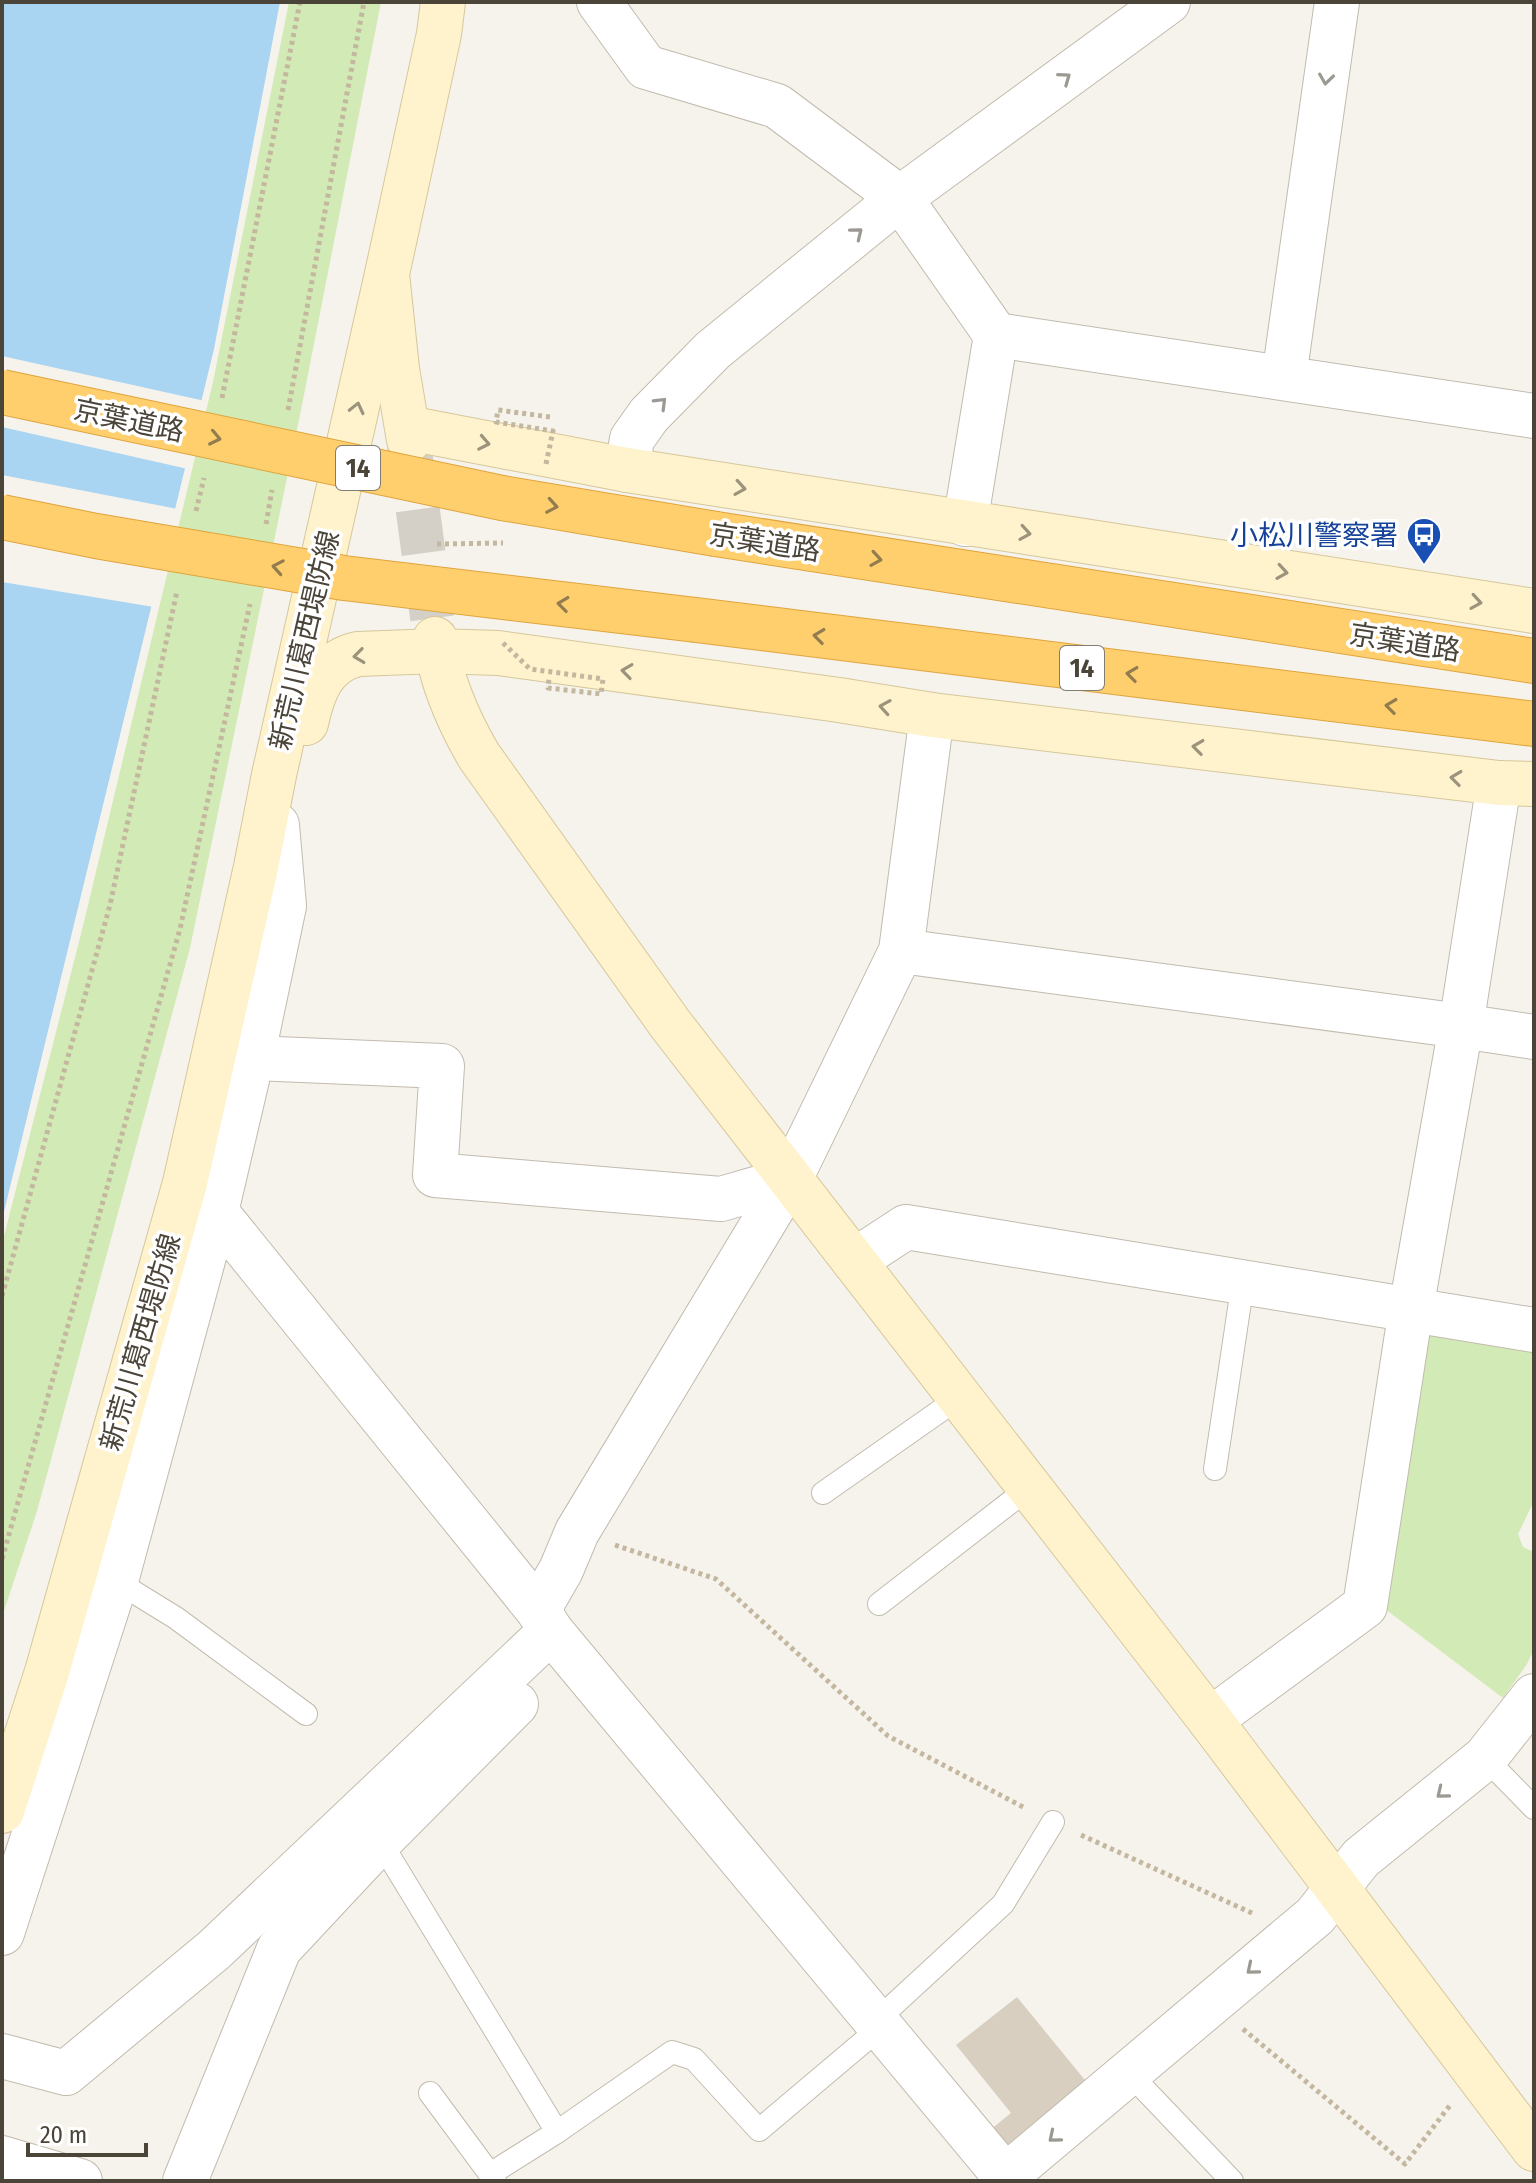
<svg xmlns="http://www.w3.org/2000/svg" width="1536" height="2183" viewBox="0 0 1536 2183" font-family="'Fira Sans Condensed','Noto Sans JP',sans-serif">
<rect width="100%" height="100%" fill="#f6f3ec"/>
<g fill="#d2eab5">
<polygon points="289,2 381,2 301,410 190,948 37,1511 2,1617 2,1244 84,922 213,382"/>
<polygon points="1440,1327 1534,1343 1534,1501 1518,1534 1523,1547 1534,1552 1534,1649 1527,1664 1503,1698 1385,1609 1424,1341"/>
</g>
<polygon fill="#a9d4f2" points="2,2 280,2 214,349 2,1220"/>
<g fill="#f6f3ec">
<polygon points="2,356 205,401 188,469 2,427"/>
<polygon points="2,475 178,509 154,607 2,582"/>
</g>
<polygon fill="#d8cfc1" points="1017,1997 1089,2085 1006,2151 990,2130 1011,2113 956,2045"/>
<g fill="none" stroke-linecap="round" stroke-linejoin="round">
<polyline stroke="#d4d0c8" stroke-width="44" stroke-dasharray="44 22" stroke-linecap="butt" points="409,444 435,639"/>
<defs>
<g id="lane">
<polyline points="1215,1469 1243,1282"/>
<polyline points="823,1493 960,1397"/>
<polyline points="116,1581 176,1618 306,1714"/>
<polyline points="879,1604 1030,1487"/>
<polyline points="1485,1758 1534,1808"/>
<polyline points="380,1841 557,2132 672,2052 694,2059 759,2130 881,2027"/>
<polyline points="876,2021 1003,1904 1053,1822"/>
<polyline points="1129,2073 1232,2181"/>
<polyline points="430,2093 495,2181"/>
<polyline points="490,2174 557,2132"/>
</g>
<g id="street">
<polyline points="599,2 646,67 777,106 900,198 996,335 1534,416"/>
<polyline points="1284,377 1337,2"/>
<polyline points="627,470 632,439 649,415 713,350 900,198 1168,2"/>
<polyline points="965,524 996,335"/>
<polyline points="901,951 1461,1026 1534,1037"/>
<polyline points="252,1058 442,1066 435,1175 721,1199 790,1179"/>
<polyline points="216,1212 538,1610 551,1631 1009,2181"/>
<polyline points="854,1261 906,1227 1534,1330"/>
<polyline points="538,1610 561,1570 577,1532 790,1179 901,951 932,715"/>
<polyline points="1210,1720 1365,1606 1411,1309 1461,1026 1499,783"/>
<polyline points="2,1933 116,1581 216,1212 252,1058 284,906 277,825"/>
<polyline points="2,2056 66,2073 214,1950 551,1631"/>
<polyline points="2,2158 80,2181"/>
<polyline points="185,2181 279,1949 380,1841 516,1704"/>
<polyline points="1000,2181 1315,1916 1361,1858 1485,1758 1534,1696"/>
</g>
<g id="secondary">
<polyline points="408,428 627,470 1534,611"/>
<polyline points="409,440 397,369 387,274 439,34 443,2"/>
<path d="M 435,639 C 441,681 458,720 479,756 L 671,1025 L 1210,1720 L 1534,2149"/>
<path d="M 306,723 C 313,691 323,662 358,654 L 437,651 L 498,653 L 839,700 L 932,715 L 1499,783 L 1534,784"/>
<polyline points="2,1811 47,1672 185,1183 256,867 274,775 387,274"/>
</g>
<g id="highway">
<polyline points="716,534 1534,661"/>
<polyline points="696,620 1534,724"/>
</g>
</defs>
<use href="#lane" stroke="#c2bbae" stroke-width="24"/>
<use href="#street" stroke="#c2bbae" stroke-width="46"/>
<use href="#secondary" stroke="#d6c79b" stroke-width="46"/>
<use href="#highway" stroke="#e0a43c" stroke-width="46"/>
<g stroke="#c4b79f" stroke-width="5" stroke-dasharray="4 4" stroke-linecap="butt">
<polyline points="222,398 300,2"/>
<polyline points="288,410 364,2"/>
<polyline points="196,511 204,478"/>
<polyline points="266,524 272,490"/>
<polyline points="437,544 503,543"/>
<polyline points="2,1296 110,905 177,591"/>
<polyline points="615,1545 716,1579 888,1736 1025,1808"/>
<polyline points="2,1559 180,929 250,604"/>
<polyline points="1081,1835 1254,1914"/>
<polyline points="1243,2029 1405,2164 1451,2104"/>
</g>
<use href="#lane" stroke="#fff" stroke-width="22"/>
<use href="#street" stroke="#fff" stroke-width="44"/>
<use href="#secondary" stroke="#fff3cd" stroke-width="44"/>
<use href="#highway" stroke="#ffcf6e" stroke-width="44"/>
<defs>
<g id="highway-bridge">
<polyline points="2,392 502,498 716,534"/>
<polyline points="2,517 96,536 344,578 696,620"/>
</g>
</defs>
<use href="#highway-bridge" stroke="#e0a43c" stroke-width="46" stroke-linecap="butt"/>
<g stroke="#c4b79f" stroke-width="5" stroke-dasharray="4 4" stroke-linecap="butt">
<polyline points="546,464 553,431 496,422 498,410 550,417"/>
<polyline points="503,643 530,669 603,679 601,694 548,688 549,678"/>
</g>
<use href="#highway-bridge" stroke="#ffcf6e" stroke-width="44"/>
</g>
<defs><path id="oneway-chevron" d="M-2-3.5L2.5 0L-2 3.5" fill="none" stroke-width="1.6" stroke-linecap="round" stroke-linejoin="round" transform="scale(2)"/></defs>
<g stroke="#9c9892">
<use href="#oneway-chevron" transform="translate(1065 78) rotate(-36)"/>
<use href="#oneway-chevron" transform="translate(1326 79) rotate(98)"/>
<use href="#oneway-chevron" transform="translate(857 233) rotate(-39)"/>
<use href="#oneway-chevron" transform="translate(661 403) rotate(-45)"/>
<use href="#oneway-chevron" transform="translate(1442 1793) rotate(141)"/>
<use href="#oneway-chevron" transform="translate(1252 1969) rotate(140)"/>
<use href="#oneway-chevron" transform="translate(1054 2137) rotate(140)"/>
</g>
<g stroke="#9c937c">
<use href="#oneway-chevron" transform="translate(357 408) rotate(-77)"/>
<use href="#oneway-chevron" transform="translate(484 443) rotate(11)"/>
<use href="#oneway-chevron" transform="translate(740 488) rotate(9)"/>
<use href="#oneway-chevron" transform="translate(1025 533) rotate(9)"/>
<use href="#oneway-chevron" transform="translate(1282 572) rotate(9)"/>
<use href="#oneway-chevron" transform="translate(1476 602) rotate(9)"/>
<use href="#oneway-chevron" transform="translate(359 656) rotate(173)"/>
<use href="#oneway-chevron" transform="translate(627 671) rotate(-172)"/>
<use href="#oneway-chevron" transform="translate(885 707) rotate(-171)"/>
<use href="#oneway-chevron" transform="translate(1198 747) rotate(-173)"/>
<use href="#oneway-chevron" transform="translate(1456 778) rotate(-173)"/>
</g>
<g stroke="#937c4e">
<use href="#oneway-chevron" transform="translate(215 438) rotate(12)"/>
<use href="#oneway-chevron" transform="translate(552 506) rotate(10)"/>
<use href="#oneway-chevron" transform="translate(876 559) rotate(9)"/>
<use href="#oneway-chevron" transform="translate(278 567) rotate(-170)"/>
<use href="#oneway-chevron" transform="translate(563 604) rotate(-173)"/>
<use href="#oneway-chevron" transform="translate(819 636) rotate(-173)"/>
<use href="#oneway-chevron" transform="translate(1132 674) rotate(-173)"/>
<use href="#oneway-chevron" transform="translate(1391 706) rotate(-173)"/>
</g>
<defs>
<symbol id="bus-pin" viewBox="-11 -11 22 30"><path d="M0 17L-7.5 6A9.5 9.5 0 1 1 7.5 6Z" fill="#1a4fb4" stroke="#fff"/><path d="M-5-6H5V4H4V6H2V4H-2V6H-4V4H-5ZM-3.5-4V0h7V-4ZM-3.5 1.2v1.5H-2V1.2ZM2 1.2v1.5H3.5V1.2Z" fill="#fff"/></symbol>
</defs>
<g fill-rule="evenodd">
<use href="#bus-pin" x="1404" y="515" width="40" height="54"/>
</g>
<g text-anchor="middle" stroke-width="7" stroke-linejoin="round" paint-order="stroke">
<g fill="#fff" stroke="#817c74" stroke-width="2">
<rect x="336" y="446" width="44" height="44" rx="6"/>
<rect x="1060" y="646" width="44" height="44" rx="6"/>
</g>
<g font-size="26" font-weight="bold" fill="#4b4439">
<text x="358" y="477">14</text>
<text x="1082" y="677">14</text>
</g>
<g font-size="28" fill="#4b4439" stroke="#fff">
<text transform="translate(129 420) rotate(12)" y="10">京葉道路</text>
<text transform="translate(765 542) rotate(9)" y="10">京葉道路</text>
<text transform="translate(304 640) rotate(-77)" y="10">新荒川葛西堤防線</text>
<text transform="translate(1405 642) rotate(9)" y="10">京葉道路</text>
<text transform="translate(140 1342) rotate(-74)" y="10">新荒川葛西堤防線</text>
</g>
<g font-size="28" fill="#164399" stroke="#fff" text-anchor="end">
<text x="1398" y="545">小松川警察署</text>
</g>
</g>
<rect width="1536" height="2183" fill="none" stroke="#4b4439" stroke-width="8"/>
<path d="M28 2143v12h118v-12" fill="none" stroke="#4b4439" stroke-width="4"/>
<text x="40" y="2143" font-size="24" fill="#4b4439" stroke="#ffffff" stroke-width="6" paint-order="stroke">20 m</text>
</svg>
